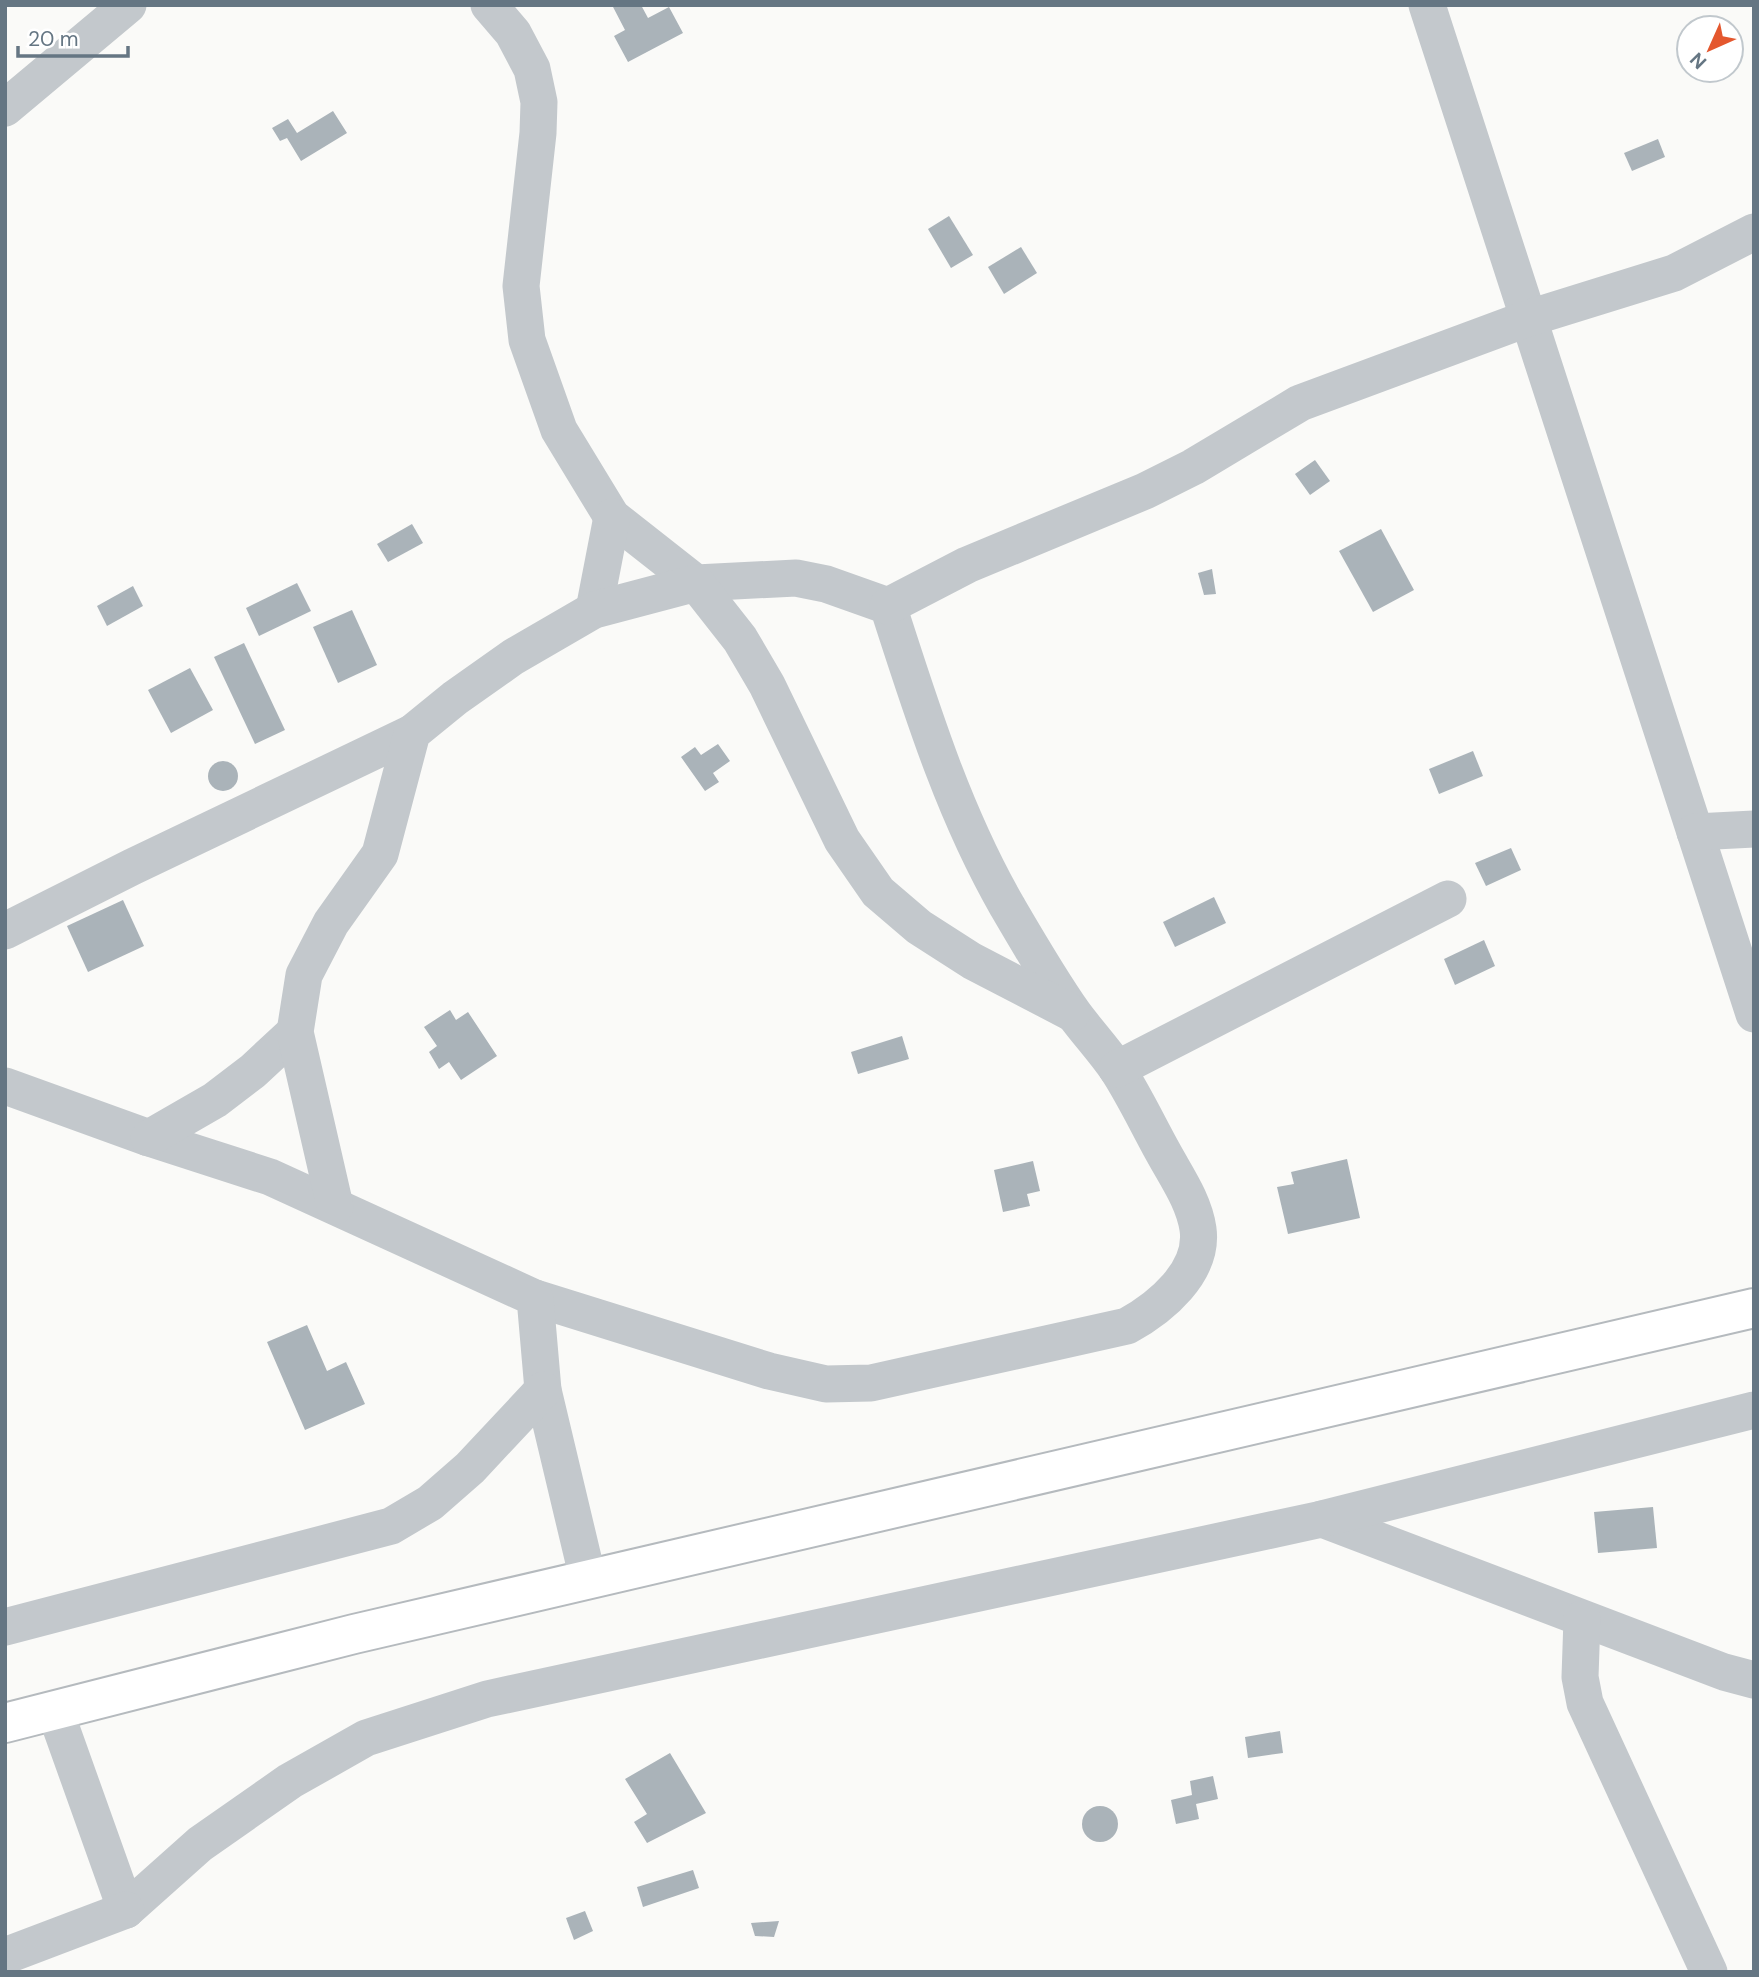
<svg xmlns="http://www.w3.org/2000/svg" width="1759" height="1977" viewBox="0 0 1759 1977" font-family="'DM Sans',sans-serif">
<rect width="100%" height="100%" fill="#fafaf8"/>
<g fill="#aab3b9">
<polygon points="612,5 641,5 648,18 669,7 683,33 628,62 614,36 625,30"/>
<polygon points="333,111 347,133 301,161 287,138 280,141 272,128 288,119 297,133"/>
<polygon points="1658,139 1665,157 1632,171 1624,153"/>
<polygon points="949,216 973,255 951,268 928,229"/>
<polygon points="1021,247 1037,273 1004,294 988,267"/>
<polygon points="1315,460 1330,481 1310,495 1295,474"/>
<polygon points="412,524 423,543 388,562 377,544"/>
<polygon points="1381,529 1414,590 1373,612 1339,551"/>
<polygon points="1212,569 1216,594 1204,595 1198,573"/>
<polygon points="297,583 311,611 259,636 246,608"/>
<polygon points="133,586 143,606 107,626 97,606"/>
<polygon points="352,610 377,665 338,683 313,627"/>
<polygon points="244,643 285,730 255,744 214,657"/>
<polygon points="190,668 213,710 171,733 148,690"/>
<polygon points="718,744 730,761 713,773 719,782 705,791 681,757 695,747 701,755"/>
<polygon points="1473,751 1483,776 1439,794 1429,769"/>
<circle cx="223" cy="776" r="15"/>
<polygon points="1511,848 1521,870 1486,886 1475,863"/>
<polygon points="1214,897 1226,923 1175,947 1163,922"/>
<polygon points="123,900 144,946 88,972 67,926"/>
<polygon points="1484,940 1495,966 1455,985 1444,959"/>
<polygon points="450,1010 456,1020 468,1012 497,1056 461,1080 449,1062 439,1069 429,1052 437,1046 424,1027"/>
<polygon points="902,1036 909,1059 858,1074 851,1052"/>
<polygon points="1347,1159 1360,1218 1288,1234 1277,1187 1294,1184 1291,1172"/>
<polygon points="1033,1161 1040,1191 1027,1194 1030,1206 1003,1212 994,1170"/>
<polygon points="307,1325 327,1371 346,1362 365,1404 305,1430 267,1342"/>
<polygon points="1653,1507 1657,1548 1598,1553 1594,1512"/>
<polygon points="1280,1731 1283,1753 1248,1758 1245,1737"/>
<polygon points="670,1753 706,1813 647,1843 634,1822 647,1814 625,1779"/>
<polygon points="1213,1776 1218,1799 1196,1804 1199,1819 1176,1824 1171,1800 1192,1795 1190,1781"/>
<circle cx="1100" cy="1824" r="18"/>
<polygon points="693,1870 699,1888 643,1907 637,1887"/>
<polygon points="585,1911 593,1931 574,1940 566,1918"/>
<polygon points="779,1921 774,1937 755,1936 751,1923"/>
</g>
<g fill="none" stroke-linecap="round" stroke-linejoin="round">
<defs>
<polyline id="major" points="5,1723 354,1634 1754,1308"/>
</defs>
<use href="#major" stroke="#b5babe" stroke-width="42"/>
<g stroke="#c3c8cc" stroke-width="37">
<path d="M 489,5 L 513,33 L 532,69 L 539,102 L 538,133 L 521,286 L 527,340 L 559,430 L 612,517 L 696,583 L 796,578 L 826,584 L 888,606 C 921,708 953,812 1007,906 C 1028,942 1050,980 1074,1014 C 1088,1033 1104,1050 1117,1069 C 1134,1095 1148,1125 1163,1152 C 1176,1176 1194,1201 1198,1229 C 1204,1272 1160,1308 1127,1326 L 871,1383 L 826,1384 L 769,1371 L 535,1298"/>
<polyline points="1427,5 1754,1014"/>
<polyline points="5,108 128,5"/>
<polyline points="888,606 967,565 1145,491 1193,467 1300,403 1529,318 1674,273 1754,232"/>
<polyline points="594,610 612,517"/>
<polyline points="1695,832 1754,829"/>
<polyline points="5,931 132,867 412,733"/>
<polyline points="1117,1069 1448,899"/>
<polyline points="5,1086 149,1138 270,1177 535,1298 543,1390 588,1579"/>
<polyline points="149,1138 215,1100 253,1071 295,1032"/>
<polyline points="335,1206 295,1032 304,975 331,923 380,854 412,733 455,698 513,657 594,610 696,583 740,639 767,685 842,840 878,892 919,927 972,961 1072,1013"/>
<polyline points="1322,1519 1724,1672 1754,1680"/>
<polyline points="1582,1619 1580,1677 1585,1703 1709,1972"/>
<polyline points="5,1627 391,1526 430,1503 470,1468 543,1390"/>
<polyline points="55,1711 126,1910 200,1844 290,1781 366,1738 487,1699 1322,1519 1754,1410"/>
<polyline points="5,1956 126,1910"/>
</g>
<use href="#major" stroke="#fff" stroke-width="38"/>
</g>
<rect width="1759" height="1977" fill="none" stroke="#657683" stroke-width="14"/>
<g transform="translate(1710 49) rotate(225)"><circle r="33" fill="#ffffff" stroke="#c1c8cd" stroke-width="2"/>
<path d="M0-5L12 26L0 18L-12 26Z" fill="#e4572e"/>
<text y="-10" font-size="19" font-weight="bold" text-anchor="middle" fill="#657683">N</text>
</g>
<path d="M18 46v10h110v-10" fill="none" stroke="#657683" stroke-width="3.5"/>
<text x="28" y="46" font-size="21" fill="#657683" stroke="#ffffff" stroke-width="5" paint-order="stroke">20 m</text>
</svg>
